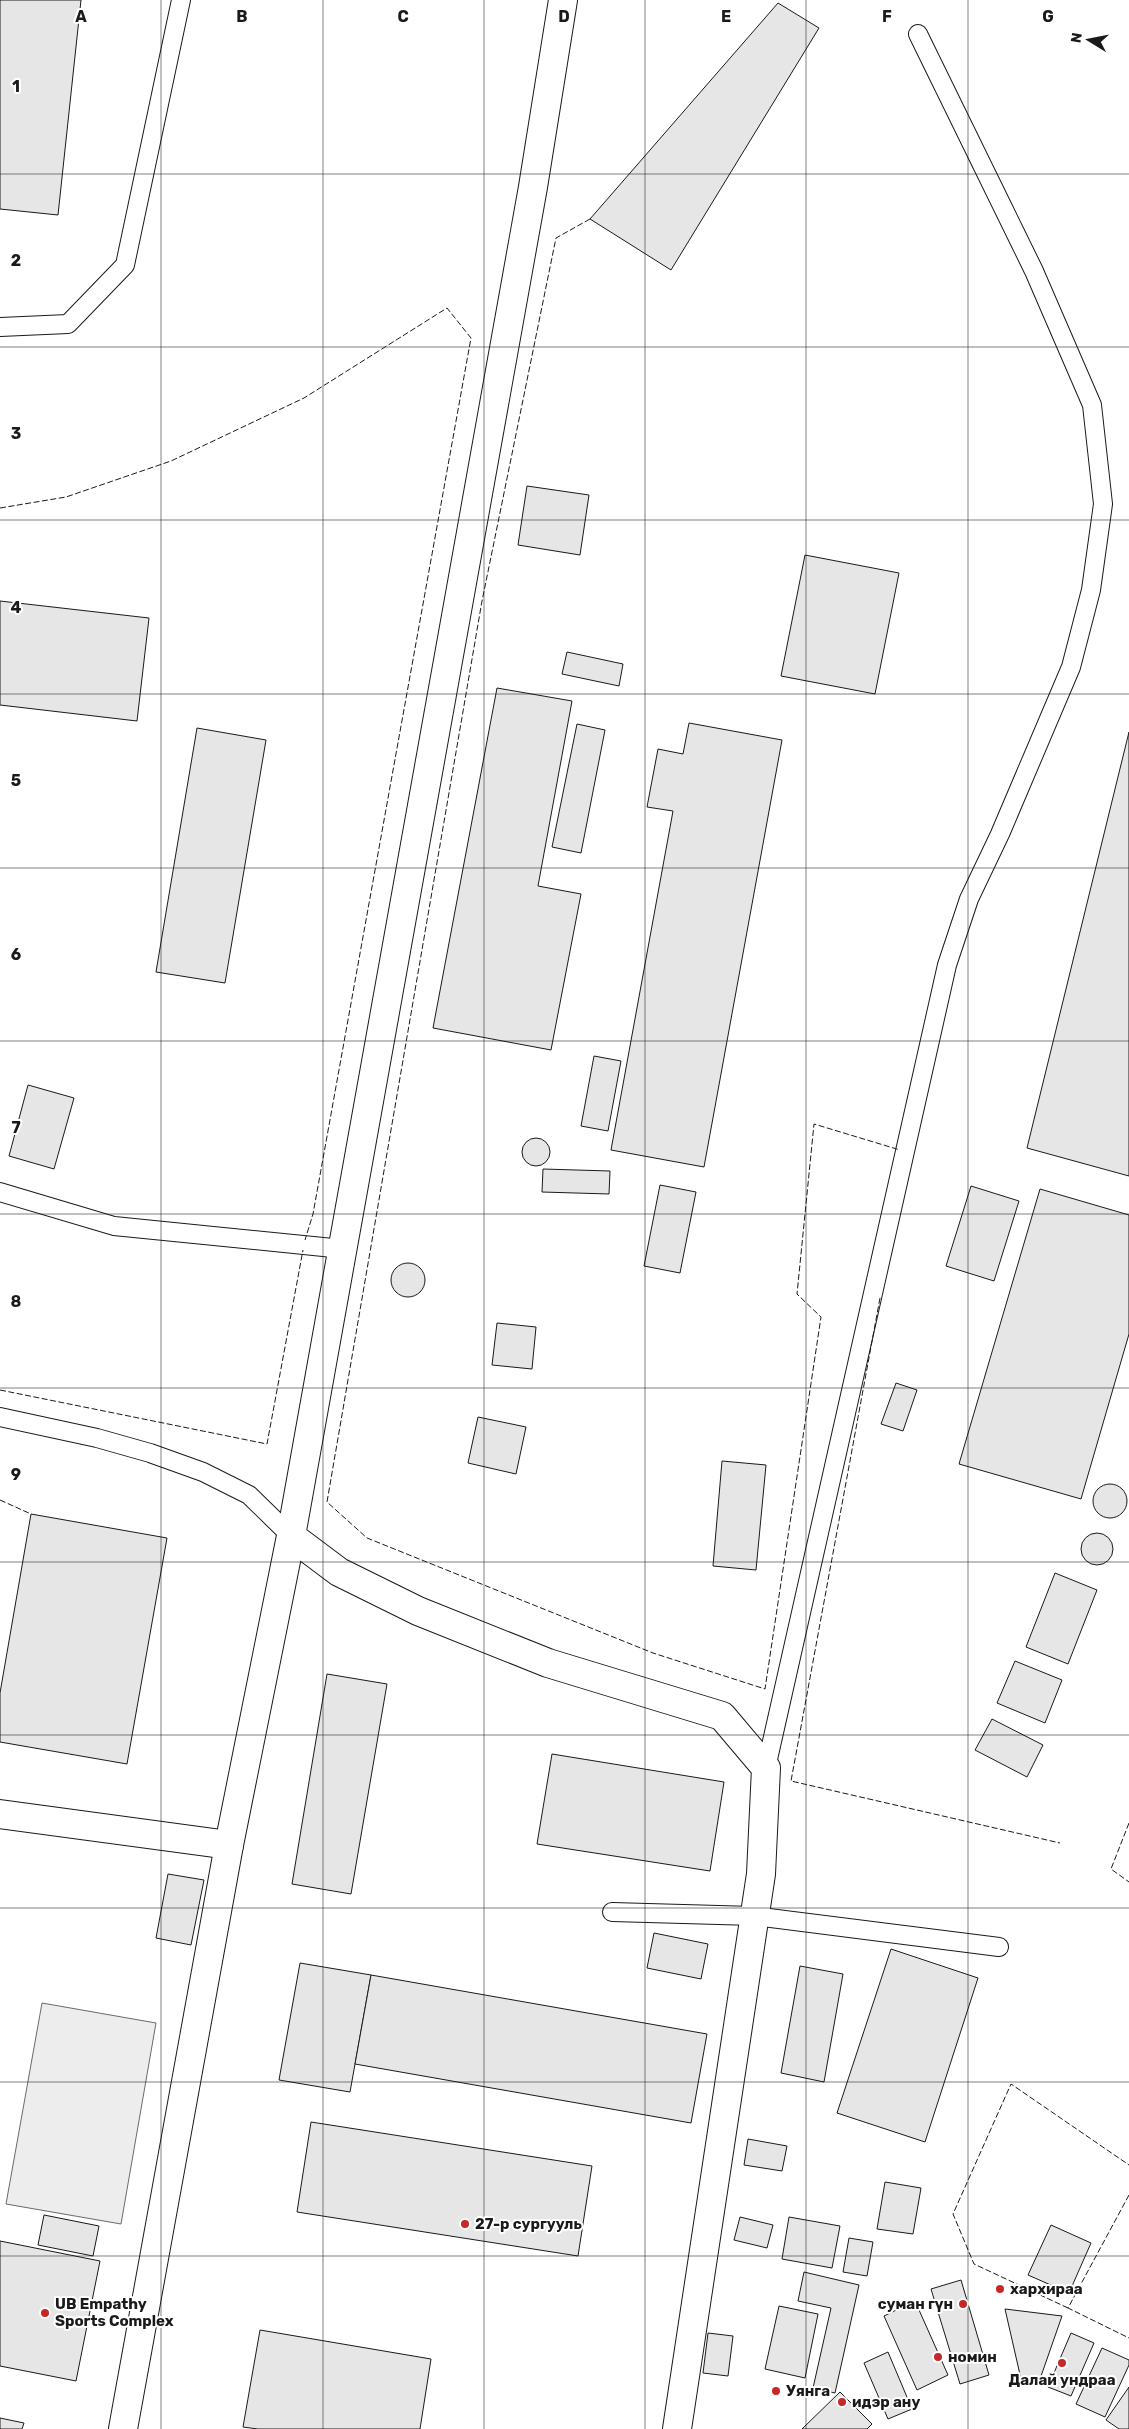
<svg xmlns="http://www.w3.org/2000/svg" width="1129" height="2429" viewBox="0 0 1129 2429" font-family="Rubik,sans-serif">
<rect width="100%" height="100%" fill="#fff"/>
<polygon fill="#ededed" stroke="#6a6a6a" points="42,2003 156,2023 121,2224 6,2204"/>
<g fill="#e6e6e6" stroke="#1a1a1a">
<polygon points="0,0 81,0 58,215 0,209"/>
<polygon points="778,3 819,28 671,270 590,219"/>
<polygon points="527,486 589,495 580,555 518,545"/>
<polygon points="805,555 899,573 875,694 781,676"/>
<polygon points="0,601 149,618 137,721 0,705"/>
<polygon points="567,652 623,664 619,686 562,674"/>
<polygon points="497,688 572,701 538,886 581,894 551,1050 433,1028"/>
<polygon points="689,723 782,740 704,1167 611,1150 673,811 647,807 658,749 683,754"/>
<polygon points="577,724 605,730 581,853 552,847"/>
<polygon points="197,728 266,740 225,983 156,972"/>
<polygon points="1129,732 1129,1176 1027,1148"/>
<polygon points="594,1056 621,1061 608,1131 581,1126"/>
<polygon points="28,1085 74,1098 54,1169 9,1156"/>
<circle cx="536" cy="1152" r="14"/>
<polygon points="543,1169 610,1171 609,1194 542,1192"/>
<polygon points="660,1185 696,1192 680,1273 644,1266"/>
<polygon points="971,1186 1019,1201 994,1281 946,1266"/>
<polygon points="1040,1189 1129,1215 1129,1334 1081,1499 959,1464"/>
<circle cx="408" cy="1280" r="17"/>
<polygon points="497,1323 536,1327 532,1369 492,1365"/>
<polygon points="896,1383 917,1390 903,1431 881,1424"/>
<polygon points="478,1417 526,1427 516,1474 468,1463"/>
<polygon points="722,1461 766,1465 756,1570 713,1566"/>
<circle cx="1110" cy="1501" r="17"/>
<polygon points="31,1514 167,1538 127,1764 0,1742 0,1693"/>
<circle cx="1097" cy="1549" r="16"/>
<polygon points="1055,1573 1097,1590 1068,1664 1026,1647"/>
<polygon points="1015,1661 1062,1680 1045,1723 997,1703"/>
<polygon points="327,1674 387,1684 351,1894 292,1884"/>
<polygon points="992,1719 1043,1745 1027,1777 975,1750"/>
<polygon points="552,1754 724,1782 710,1871 537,1844"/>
<polygon points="168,1874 204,1880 191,1945 156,1938"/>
<polygon points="654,1933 708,1944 701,1979 647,1968"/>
<polygon points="891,1949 978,1978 925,2142 837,2113"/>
<polygon points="300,1963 371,1975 350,2092 279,2080"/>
<polygon points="800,1966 843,1974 824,2082 781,2073"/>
<polygon points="371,1975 707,2034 691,2123 355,2064"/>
<polygon points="311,2122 592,2166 578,2256 297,2212"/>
<polygon points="748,2139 787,2146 782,2171 744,2165"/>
<polygon points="885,2182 921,2188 913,2234 877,2229"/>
<polygon points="44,2215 99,2226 93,2256 38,2245"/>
<polygon points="740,2217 773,2225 767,2248 734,2240"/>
<polygon points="789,2217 840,2226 832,2268 782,2259"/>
<polygon points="1051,2225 1091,2243 1069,2293 1028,2275"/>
<polygon points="849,2238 873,2242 867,2276 843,2272"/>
<polygon points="0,2241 100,2261 76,2381 0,2366"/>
<polygon points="804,2272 859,2285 835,2393 813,2388 831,2308 798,2301"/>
<polygon points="961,2280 989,2375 960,2384 931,2289"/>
<polygon points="915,2301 948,2375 917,2390 884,2316"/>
<polygon points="779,2306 818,2314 805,2378 765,2369"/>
<polygon points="1005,2309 1062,2316 1040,2379 1021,2379"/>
<polygon points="260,2330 431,2359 420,2429 258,2429 243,2427"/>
<polygon points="708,2333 733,2336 728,2376 703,2373"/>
<polygon points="1071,2333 1094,2343 1071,2396 1048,2387"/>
<polygon points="1102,2348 1129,2360 1129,2365 1105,2417 1076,2404"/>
<polygon points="888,2352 912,2409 888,2419 864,2363"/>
<polygon points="1129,2387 1129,2429 1119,2429 1106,2420"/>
<polygon points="840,2392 872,2424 867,2429 802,2429"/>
<polygon points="0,2418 24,2423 22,2429 0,2429"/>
</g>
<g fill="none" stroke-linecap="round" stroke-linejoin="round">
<defs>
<g id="lane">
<polyline points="0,327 68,324 125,265 181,0"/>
<polyline points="0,1192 114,1226 343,1249"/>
<polyline points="0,1417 97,1438 150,1453 203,1472 249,1495 291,1536"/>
<polyline points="766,1768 947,965 969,899 1000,834 1071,667 1091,590 1103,504 1092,405 1034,271 918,34"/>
<polyline points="612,1912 754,1916 999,1947"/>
</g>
<g id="street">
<polyline points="563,0 533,187 291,1536 339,1572 418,1611 548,1663 722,1716 766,1768 761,1874 677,2429"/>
<polyline points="0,1814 229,1845"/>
<polyline points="123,2429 229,1845 291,1536"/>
</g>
</defs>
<use href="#lane" stroke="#1a1a1a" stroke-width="20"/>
<use href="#street" stroke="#1a1a1a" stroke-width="30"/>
<use href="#lane" stroke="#fff" stroke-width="18"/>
<use href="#street" stroke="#fff" stroke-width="28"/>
<g stroke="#1a1a1a" stroke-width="1" stroke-dasharray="6 2.5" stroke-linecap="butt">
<polyline points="590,219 556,238 482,601 327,1502 367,1538 653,1653 765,1689 821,1317 797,1294 814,1124 900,1150"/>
<polyline points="0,508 66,497 171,461 304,398 447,308 471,338 313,1214 305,1240"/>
<polyline points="880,1298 791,1781 1060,1843"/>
<polyline points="0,1390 267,1444 303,1250"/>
<polyline points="0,1500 31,1514"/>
<polyline points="1129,1823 1111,1869 1129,1882"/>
<polyline points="1129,2195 1068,2308 1129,2338"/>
<polyline points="1068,2308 974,2264 953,2214 1011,2084 1129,2165"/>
</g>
</g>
<path fill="none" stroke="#1a1a1a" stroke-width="1" stroke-opacity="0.55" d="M 161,0 L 161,2429M 323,0 L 323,2429M 484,0 L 484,2429M 645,0 L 645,2429M 806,0 L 806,2429M 968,0 L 968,2429M 0,174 L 1129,174M 0,347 L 1129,347M 0,520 L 1129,520M 0,694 L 1129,694M 0,868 L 1129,868M 0,1041 L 1129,1041M 0,1214 L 1129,1214M 0,1388 L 1129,1388M 0,1562 L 1129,1562M 0,1735 L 1129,1735M 0,1908 L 1129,1908M 0,2082 L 1129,2082M 0,2256 L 1129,2256"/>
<g fill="#c62828" stroke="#fff" stroke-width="2">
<circle cx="465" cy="2224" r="5"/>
<circle cx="1000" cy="2289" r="5"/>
<circle cx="963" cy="2304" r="5"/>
<circle cx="45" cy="2313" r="5"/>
<circle cx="938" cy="2357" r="5"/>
<circle cx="1062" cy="2363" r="5"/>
<circle cx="776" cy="2391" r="5"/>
<circle cx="842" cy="2402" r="5"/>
</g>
<g text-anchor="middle" stroke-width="4" stroke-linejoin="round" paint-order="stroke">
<g font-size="15" font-weight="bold" fill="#1a1a1a" stroke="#fff" text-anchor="start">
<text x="475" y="2229">27-р сургууль</text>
<text x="1010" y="2294">хархираа</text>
<text x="55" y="2309">UB Empathy<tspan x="55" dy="17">Sports Complex</tspan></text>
<text x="953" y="2309" text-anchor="end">суман гүн</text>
<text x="948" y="2362">номин</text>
<text x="1062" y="2385" text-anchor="middle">Далай ундраа</text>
<text x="786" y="2396">Уянга</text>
<text x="852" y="2407">идэр ану</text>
</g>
</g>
<g font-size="16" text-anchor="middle" font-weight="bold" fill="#1a1a1a" stroke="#fff" stroke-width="4" stroke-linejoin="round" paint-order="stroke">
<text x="81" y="22">A</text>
<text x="242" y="22">B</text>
<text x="403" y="22">C</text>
<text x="564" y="22">D</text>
<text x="726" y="22">E</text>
<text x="887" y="22">F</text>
<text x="1048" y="22">G</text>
<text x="16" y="92">1</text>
<text x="16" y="266">2</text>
<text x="16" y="439">3</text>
<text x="16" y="613">4</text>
<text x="16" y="786">5</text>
<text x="16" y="960">6</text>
<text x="16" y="1133">7</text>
<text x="16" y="1307">8</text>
<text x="16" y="1480">9</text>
</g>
<g transform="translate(1089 40) rotate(280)" stroke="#ffffff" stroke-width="4" paint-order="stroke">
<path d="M0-4L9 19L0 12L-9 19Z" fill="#1a1a1a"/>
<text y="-8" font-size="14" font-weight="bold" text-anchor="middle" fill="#1a1a1a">N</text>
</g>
</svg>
